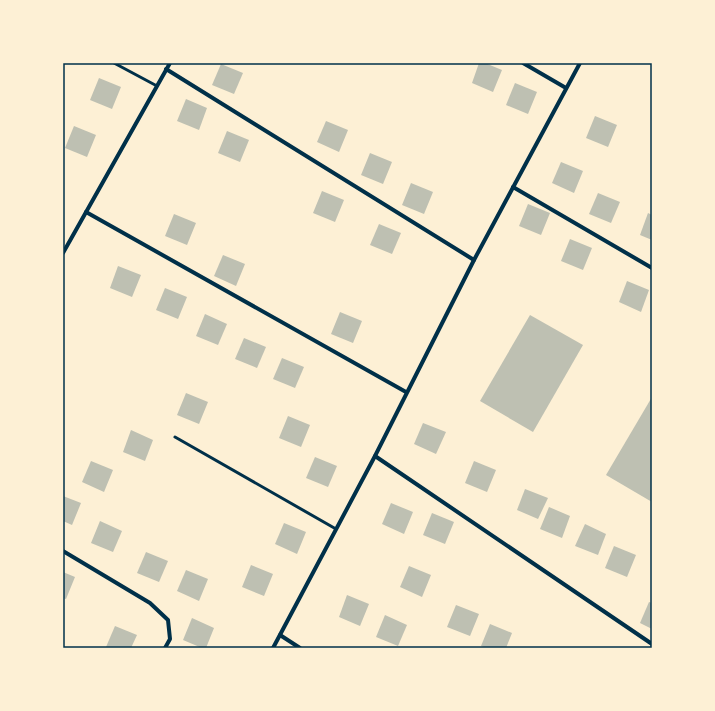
<svg xmlns="http://www.w3.org/2000/svg" width="715" height="711" viewBox="0 0 715 711" font-family="Mulish,sans-serif">
<rect width="100%" height="100%" fill="#fdf0d5"/>
<g fill="#bec0b2">
<polygon points="479,63 485,63 502,70 493,92 472,83"/>
<polygon points="221,64 243,73 234,94 212,85"/>
<polygon points="99,78 121,87 112,109 90,100"/>
<polygon points="515,83 537,92 528,114 506,105"/>
<polygon points="186,99 207,108 199,130 177,121"/>
<polygon points="595,116 617,125 608,147 586,138"/>
<polygon points="326,121 348,130 339,152 317,142"/>
<polygon points="74,126 96,135 87,157 65,148"/>
<polygon points="227,131 249,140 240,162 218,153"/>
<polygon points="370,153 392,162 383,184 361,175"/>
<polygon points="561,162 583,171 574,193 552,183"/>
<polygon points="411,183 433,192 424,214 402,205"/>
<polygon points="322,191 344,200 335,222 313,213"/>
<polygon points="598,193 620,202 611,223 589,214"/>
<polygon points="528,204 550,213 541,235 519,226"/>
<polygon points="648,213 652,215 652,240 640,235"/>
<polygon points="174,214 196,223 187,245 165,236"/>
<polygon points="379,224 401,233 392,254 370,245"/>
<polygon points="570,239 592,248 583,270 561,261"/>
<polygon points="223,255 245,264 236,286 214,276"/>
<polygon points="118,266 141,275 132,297 110,288"/>
<polygon points="627,281 649,290 641,312 619,302"/>
<polygon points="165,288 187,297 178,319 156,310"/>
<polygon points="340,312 362,321 353,343 331,334"/>
<polygon points="205,314 227,324 218,345 196,336"/>
<polygon points="530,315 583,345 533,432 480,401"/>
<polygon points="244,338 266,347 257,368 235,359"/>
<polygon points="282,358 304,367 295,388 273,379"/>
<polygon points="186,393 208,402 199,424 177,415"/>
<polygon points="652,397 652,502 606,475"/>
<polygon points="288,416 310,425 301,447 279,438"/>
<polygon points="423,423 446,432 436,454 414,444"/>
<polygon points="131,430 153,440 145,461 123,452"/>
<polygon points="315,457 337,466 328,487 306,478"/>
<polygon points="91,461 113,470 104,492 82,482"/>
<polygon points="474,461 496,470 487,492 465,483"/>
<polygon points="525,489 548,498 538,519 517,510"/>
<polygon points="63,496 81,503 72,525 63,521"/>
<polygon points="391,503 413,512 404,534 382,524"/>
<polygon points="549,507 570,516 562,538 540,529"/>
<polygon points="432,513 454,522 445,544 423,535"/>
<polygon points="100,521 122,531 113,552 91,543"/>
<polygon points="284,523 306,532 297,554 275,544"/>
<polygon points="585,524 606,534 598,555 575,546"/>
<polygon points="614,546 636,555 627,577 605,568"/>
<polygon points="146,552 168,561 159,582 137,573"/>
<polygon points="251,565 273,574 264,596 242,587"/>
<polygon points="409,566 431,575 422,597 400,587"/>
<polygon points="186,570 208,579 199,601 177,591"/>
<polygon points="63,572 75,577 66,599 63,598"/>
<polygon points="347,595 369,604 360,626 339,617"/>
<polygon points="649,602 652,603 652,629 640,623"/>
<polygon points="456,605 479,614 470,636 447,627"/>
<polygon points="385,615 407,625 398,646 376,637"/>
<polygon points="192,618 214,628 206,648 202,648 183,640"/>
<polygon points="490,624 512,633 506,648 487,648 481,646"/>
<polygon points="115,626 137,635 131,648 106,647"/>
</g>
<g fill="none" stroke-linecap="round" stroke-linejoin="round">
<g stroke="#003049" stroke-width="3">
<polyline points="114,63 157,86"/>
<polyline points="175,437 336,529"/>
</g>
<g stroke="#003049" stroke-width="4">
<polyline points="523,63 566,88"/>
<polyline points="166,69 474,260"/>
<polyline points="513,187 652,268"/>
<polyline points="86,212 406,392"/>
<polyline points="63,253 170,63"/>
<polyline points="375,456 652,644"/>
<polyline points="63,551 150,603 168,620 170,639 165,648"/>
<polyline points="280,635 300,648"/>
<polyline points="273,648 375,456 474,260 580,63"/>
</g>
</g>
<rect width="715" height="711" fill="none" stroke="#fdf0d5" stroke-width="128"/>
<rect x="64" y="64" width="587" height="583" fill="none" stroke="#003049" stroke-width="1.5"/>
</svg>
